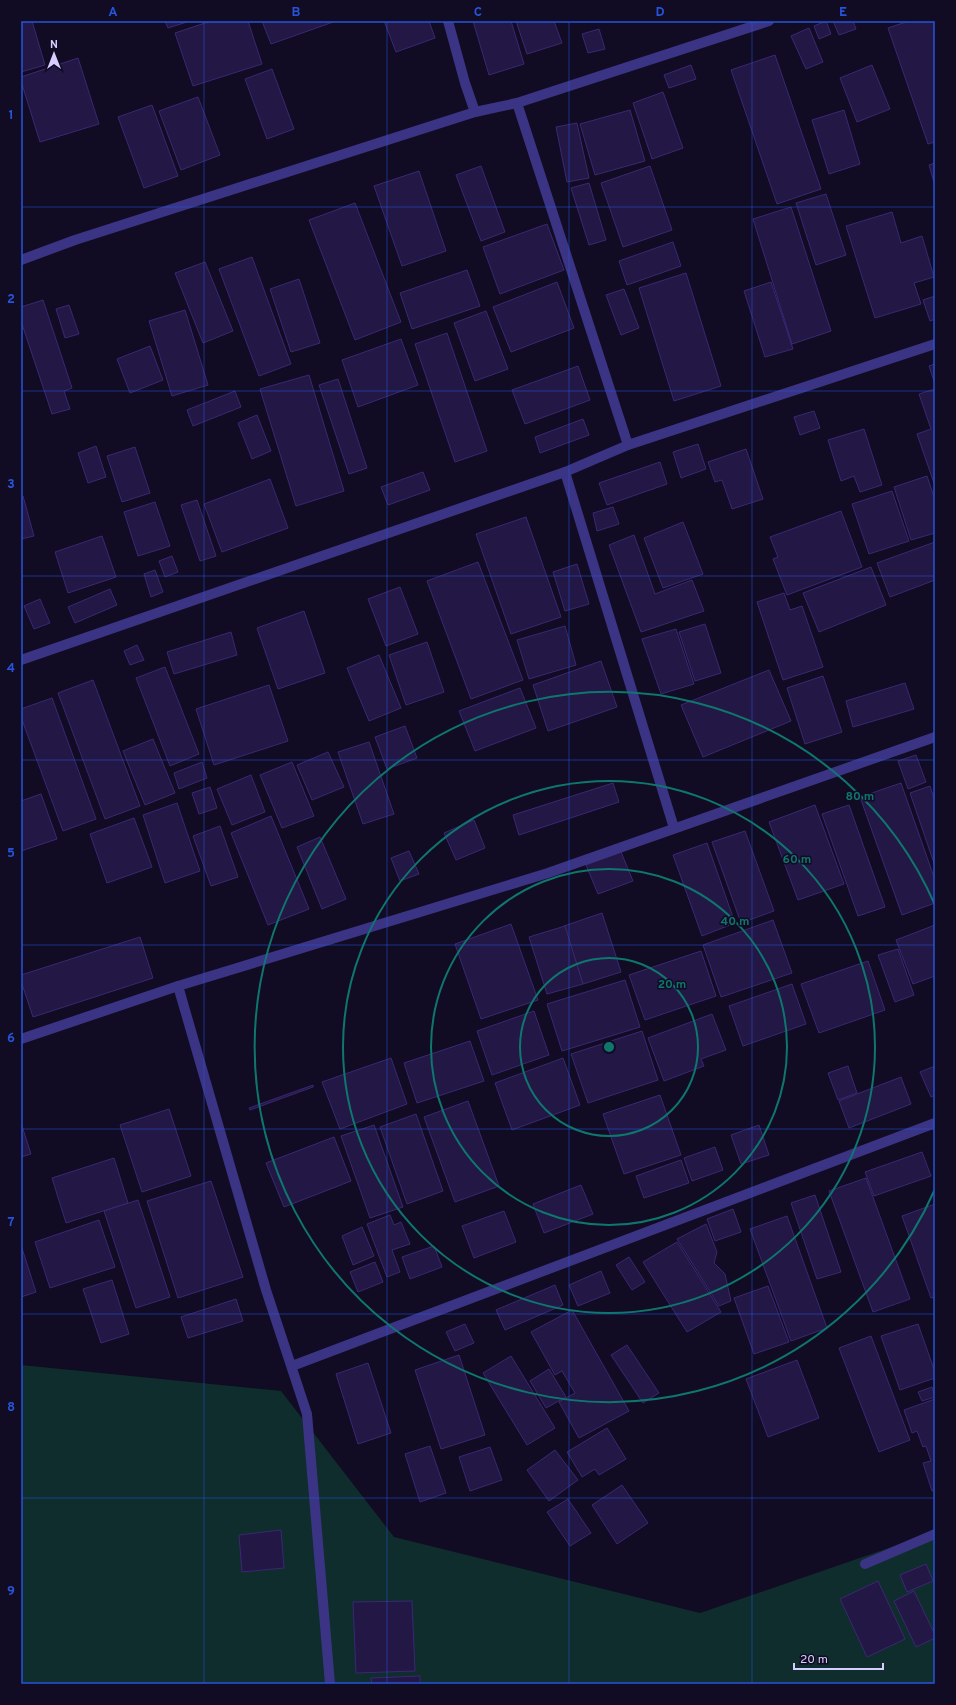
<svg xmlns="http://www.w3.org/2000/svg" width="956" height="1705" viewBox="0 0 956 1705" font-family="Overpass,sans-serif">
<rect width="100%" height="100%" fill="#110c23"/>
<polygon fill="#0f2d2d" points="21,1365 281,1391 394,1537 700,1613 935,1532 935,1684 21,1684"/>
<g fill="#221745" stroke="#3a2873">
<polygon points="21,21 32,21 45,65 21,72"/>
<polygon points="165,21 190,21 168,28"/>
<polygon points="211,21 248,21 262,64 193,86 175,33"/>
<polygon points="262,21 336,21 271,44"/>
<polygon points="384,21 429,21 435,38 396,52"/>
<polygon points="473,21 511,21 524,64 489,75"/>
<polygon points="516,21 554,21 562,43 527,54"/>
<polygon points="826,21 831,34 819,39 814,26"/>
<polygon points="833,21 853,21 856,29 839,35"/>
<polygon points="909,21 935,21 935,142 928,144 888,28"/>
<polygon points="809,28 823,62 806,69 791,36"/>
<polygon points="599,29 605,49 588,53 582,34"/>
<polygon points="775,55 821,189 777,204 731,70"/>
<polygon points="78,58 99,124 40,142 21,81 21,77"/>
<polygon points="691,65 696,79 669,88 664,75"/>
<polygon points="872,65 890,109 857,122 840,78"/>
<polygon points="272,69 294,129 267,139 245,79"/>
<polygon points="663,92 683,148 652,159 633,103"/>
<polygon points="198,97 220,155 181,170 159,111"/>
<polygon points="152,105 178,176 144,188 118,117"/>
<polygon points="630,110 645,161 595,175 580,124"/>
<polygon points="844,110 860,164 829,174 812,120"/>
<polygon points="577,123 589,178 567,182 556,127"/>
<polygon points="935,163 935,186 929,165"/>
<polygon points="481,166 505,232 481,241 456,175"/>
<polygon points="650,166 672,230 623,247 601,183"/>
<polygon points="419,171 446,251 402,266 374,186"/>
<polygon points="589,183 606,240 589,245 571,188"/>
<polygon points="826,194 846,255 816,265 796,203"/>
<polygon points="355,203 401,322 355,340 309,220"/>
<polygon points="791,207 831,331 792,344 753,219"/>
<polygon points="892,212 901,243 922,236 934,277 914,283 921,304 875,318 846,226"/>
<polygon points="547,224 564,270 500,294 483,247"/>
<polygon points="673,242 681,266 627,285 619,261"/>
<polygon points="252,257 291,364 259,376 219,269"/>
<polygon points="205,262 233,331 203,343 175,273"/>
<polygon points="467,270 480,306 412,329 400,293"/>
<polygon points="686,273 721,386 674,401 639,288"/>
<polygon points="299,279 320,343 291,352 270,289"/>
<polygon points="557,282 574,328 511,352 493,307"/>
<polygon points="771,282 793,349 765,357 744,291"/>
<polygon points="624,289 639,328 621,335 606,295"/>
<polygon points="935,296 935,319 930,321 923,300"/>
<polygon points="43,300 72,388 64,391 70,409 52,414 21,321 21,307"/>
<polygon points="69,305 79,334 65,338 56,309"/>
<polygon points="185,310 208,385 172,396 149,321"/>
<polygon points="486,311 508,369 475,381 454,323"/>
<polygon points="447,333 487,451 455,462 415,344"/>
<polygon points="401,339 418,385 358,407 342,360"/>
<polygon points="150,346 163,380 130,393 117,359"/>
<polygon points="935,364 935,384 929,366"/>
<polygon points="578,366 590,400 525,424 512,390"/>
<polygon points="309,375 344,491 296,506 260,389"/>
<polygon points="338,379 367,468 349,474 319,385"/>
<polygon points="935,389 935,486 917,434 931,429 919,394"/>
<polygon points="235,391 241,407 193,426 187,410"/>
<polygon points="814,411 820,428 800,435 794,417"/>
<polygon points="257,415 271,451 252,459 238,423"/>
<polygon points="583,419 589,435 540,453 535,437"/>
<polygon points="864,429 882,485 860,492 854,476 841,481 828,440"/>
<polygon points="698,444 706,469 681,478 673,452"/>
<polygon points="96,446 106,477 88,483 78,453"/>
<polygon points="135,447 150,493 122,502 107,456"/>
<polygon points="746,449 763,499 732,509 722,480 715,482 708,462"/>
<polygon points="660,462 667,484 607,505 599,483"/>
<polygon points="423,472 430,490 388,505 381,487"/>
<polygon points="927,476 935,500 935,533 911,540 894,487"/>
<polygon points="270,479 288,528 222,552 204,504"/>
<polygon points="892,491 909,541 869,554 852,504"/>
<polygon points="21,496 23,496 34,536 21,539"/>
<polygon points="197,500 216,556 200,561 181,505"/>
<polygon points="155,502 170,546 138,556 124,512"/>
<polygon points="613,507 619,524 597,531 593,513"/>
<polygon points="841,511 862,567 787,595 773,559 778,557 770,537"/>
<polygon points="526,517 561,617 511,634 476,534"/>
<polygon points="683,522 703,574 663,588 644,538"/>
<polygon points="634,535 655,594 692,580 704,611 641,632 609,545"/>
<polygon points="102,536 116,577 68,593 55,552"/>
<polygon points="935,542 935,580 890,597 877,563"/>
<polygon points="172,556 178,572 165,577 159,561"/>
<polygon points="478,562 523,680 471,699 427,581"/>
<polygon points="577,564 589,604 565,611 553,572"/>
<polygon points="871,567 886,605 819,632 803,593"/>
<polygon points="155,570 163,592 151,597 144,574"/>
<polygon points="400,587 418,634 386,646 368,599"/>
<polygon points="110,589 117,605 75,623 68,607"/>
<polygon points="784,593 790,610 802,606 823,667 783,680 757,602"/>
<polygon points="40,599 50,623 34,629 24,606"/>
<polygon points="304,611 325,673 278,689 257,628"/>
<polygon points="705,624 721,673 695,681 679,632"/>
<polygon points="565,626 576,665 529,679 517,640"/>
<polygon points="676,629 694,684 661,694 642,639"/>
<polygon points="231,632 237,655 174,674 167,652"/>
<polygon points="427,642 444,692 406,705 389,655"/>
<polygon points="137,645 144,660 130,665 124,651"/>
<polygon points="379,655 401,708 369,721 347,668"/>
<polygon points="601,661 617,707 548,731 533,685"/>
<polygon points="165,667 199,754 170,766 136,678"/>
<polygon points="769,670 791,721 703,757 681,705"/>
<polygon points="823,676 842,732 805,744 787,688"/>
<polygon points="93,680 140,806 105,819 58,693"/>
<polygon points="905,683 914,709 853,727 846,701"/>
<polygon points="269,685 288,741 214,765 196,709"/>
<polygon points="520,688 536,728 475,751 459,711"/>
<polygon points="52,698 96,819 63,831 21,717 21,709"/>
<polygon points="405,726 417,758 387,769 375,737"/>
<polygon points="153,739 175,793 145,805 123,751"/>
<polygon points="369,742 394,814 363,824 338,752"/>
<polygon points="328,752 344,787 312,800 297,765"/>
<polygon points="916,755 926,782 908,789 898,761"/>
<polygon points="202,762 207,778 179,789 174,773"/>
<polygon points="292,762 314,816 282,828 260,775"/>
<polygon points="251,775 265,812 232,825 217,789"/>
<polygon points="613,783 619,802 519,835 513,815"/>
<polygon points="901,783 935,880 935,903 902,915 860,797"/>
<polygon points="930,786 935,802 935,866 910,793"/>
<polygon points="210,787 217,808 199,814 192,793"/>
<polygon points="41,794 57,839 21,851 21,801"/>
<polygon points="177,803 200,871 165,883 143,815"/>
<polygon points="815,805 844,884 798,900 769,822"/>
<polygon points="849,805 885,907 858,916 822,814"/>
<polygon points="271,816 309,909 268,925 231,833"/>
<polygon points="134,818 152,867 107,883 90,834"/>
<polygon points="474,820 485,848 456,860 444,833"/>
<polygon points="220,826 238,877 211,886 193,836"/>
<polygon points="745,831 774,911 741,923 712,842"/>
<polygon points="320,837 346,899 322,909 297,847"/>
<polygon points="707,843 735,923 702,936 673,855"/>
<polygon points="409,851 419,874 400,881 391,858"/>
<polygon points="621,852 633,881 598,894 586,865"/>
<polygon points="602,913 621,972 583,984 564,926"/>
<polygon points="773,920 792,973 721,997 703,945"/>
<polygon points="511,924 538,1000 481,1019 455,944"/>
<polygon points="935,925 935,976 913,984 896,940"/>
<polygon points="565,926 583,984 547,994 529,937"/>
<polygon points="140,937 153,978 33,1017 21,981 21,975"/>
<polygon points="898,949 914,995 895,1002 878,955"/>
<polygon points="701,951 716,996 645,1020 629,975"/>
<polygon points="868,961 885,1010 819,1033 801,984"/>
<polygon points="625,980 640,1027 562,1051 547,1004"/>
<polygon points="792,984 806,1024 743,1046 729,1006"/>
<polygon points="534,1011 549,1055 492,1075 477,1031"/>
<polygon points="712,1014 726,1050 701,1059 704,1066 664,1081 648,1038"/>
<polygon points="642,1031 658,1080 588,1103 571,1054"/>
<polygon points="470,1041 484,1081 417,1103 404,1063"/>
<polygon points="391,1058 407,1104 340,1129 322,1082"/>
<polygon points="563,1058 580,1105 512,1130 495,1083"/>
<polygon points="848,1066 857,1093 838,1100 828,1073"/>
<polygon points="935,1066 935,1095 931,1097 920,1072"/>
<polygon points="901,1077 911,1104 849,1128 839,1101"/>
<polygon points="313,1085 313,1087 250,1110 249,1108"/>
<polygon points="660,1095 681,1155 624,1174 603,1114"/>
<polygon points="468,1101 499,1186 455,1202 424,1117"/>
<polygon points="169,1109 191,1176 142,1192 120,1125"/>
<polygon points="416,1114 443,1191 407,1204 380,1127"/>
<polygon points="21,1123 31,1154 21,1157"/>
<polygon points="374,1125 403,1207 370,1218 341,1136"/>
<polygon points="759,1125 769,1155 741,1164 731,1135"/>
<polygon points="334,1137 351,1181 284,1207 266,1163"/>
<polygon points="715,1147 723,1170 692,1181 684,1158"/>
<polygon points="922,1152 931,1176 874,1196 865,1172"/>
<polygon points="114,1158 128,1203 66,1223 52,1178"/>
<polygon points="681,1160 689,1183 644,1198 636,1176"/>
<polygon points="866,1178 910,1299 873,1312 829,1191"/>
<polygon points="211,1181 243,1277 178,1298 147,1201"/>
<polygon points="581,1185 593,1214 544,1233 533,1204"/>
<polygon points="815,1195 841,1272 817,1279 791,1203"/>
<polygon points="138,1200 170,1297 136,1308 104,1211"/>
<polygon points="935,1204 935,1297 931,1298 902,1216"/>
<polygon points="733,1209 741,1232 715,1241 707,1219"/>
<polygon points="504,1211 516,1242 474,1258 462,1226"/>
<polygon points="390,1215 394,1225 401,1222 410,1244 392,1250 400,1272 387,1277 367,1224"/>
<polygon points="787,1216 827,1328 791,1341 750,1229"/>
<polygon points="99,1220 115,1267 50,1288 35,1242"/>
<polygon points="706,1224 717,1252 714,1263 725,1274 731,1301 719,1306 677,1239"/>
<polygon points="362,1227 374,1256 353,1265 342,1236"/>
<polygon points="677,1242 721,1312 687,1332 643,1262"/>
<polygon points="21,1245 36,1292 21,1297"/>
<polygon points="434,1246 442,1267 410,1279 402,1257"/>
<polygon points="629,1257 645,1282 632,1290 616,1265"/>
<polygon points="375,1262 383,1282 358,1292 350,1272"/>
<polygon points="601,1271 610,1293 578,1306 569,1285"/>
<polygon points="112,1280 129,1334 101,1343 83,1289"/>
<polygon points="555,1285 563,1305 505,1330 496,1310"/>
<polygon points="768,1286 789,1342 754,1354 734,1298"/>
<polygon points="236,1299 243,1321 188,1338 181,1317"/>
<polygon points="572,1310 629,1411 579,1438 559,1402 575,1393 562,1371 555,1375 531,1332"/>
<polygon points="465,1324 474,1343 455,1351 446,1332"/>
<polygon points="918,1324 935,1372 935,1378 900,1390 881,1336"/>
<polygon points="871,1336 910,1440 879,1452 839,1348"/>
<polygon points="627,1345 659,1393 643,1403 611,1355"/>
<polygon points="459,1355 485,1435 441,1449 415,1370"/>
<polygon points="511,1356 555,1428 527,1445 483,1373"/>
<polygon points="797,1360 819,1418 768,1437 746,1379"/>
<polygon points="368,1363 391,1433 358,1444 336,1374"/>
<polygon points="549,1369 566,1397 546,1408 530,1381"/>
<polygon points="932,1387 935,1397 922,1401 918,1392"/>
<polygon points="935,1399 935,1490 932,1491 923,1463 931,1461 926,1446 923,1447 917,1431 912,1433 904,1410"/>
<polygon points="607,1428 626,1459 599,1475 595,1469 582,1477 567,1452"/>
<polygon points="430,1446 446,1493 420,1502 405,1454"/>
<polygon points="490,1447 502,1480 470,1491 459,1457"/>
<polygon points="555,1450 578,1480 549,1501 527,1470"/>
<polygon points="622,1485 648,1523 617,1544 592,1505"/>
<polygon points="568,1499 591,1533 570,1546 547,1512"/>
<polygon points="281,1530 284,1568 242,1572 239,1535"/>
<polygon points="926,1564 933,1581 907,1592 900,1575"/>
<polygon points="878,1581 905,1639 867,1657 840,1599"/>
<polygon points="914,1591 935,1635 935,1638 916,1647 894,1601"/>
<polygon points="412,1601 415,1671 356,1673 353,1602"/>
<polygon points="420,1676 420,1684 372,1684 371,1678"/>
</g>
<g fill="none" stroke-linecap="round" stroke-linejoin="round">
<g stroke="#3b3485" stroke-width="10">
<polyline points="448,21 465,83 475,112"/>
<polyline points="517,103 628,445"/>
<polyline points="21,260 75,240 475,112 517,103 769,21"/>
<polyline points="565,472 674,828"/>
<polyline points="21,660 565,472 628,445 935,344"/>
<polyline points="178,986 266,1290 307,1414 330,1684"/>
<polyline points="21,1039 178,986 548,873 935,737"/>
<polyline points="292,1366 935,1123"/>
<polyline points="865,1564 935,1534"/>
</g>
</g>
<path fill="none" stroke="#2654da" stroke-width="1" stroke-opacity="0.55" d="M 204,21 L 204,1684M 387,21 L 387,1684M 569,21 L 569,1684M 752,21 L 752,1684M 21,207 L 935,207M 21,391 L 935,391M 21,576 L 935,576M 21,760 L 935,760M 21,945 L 935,945M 21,1129 L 935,1129M 21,1314 L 935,1314M 21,1498 L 935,1498"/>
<g fill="none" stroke="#0f766e" stroke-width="2">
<circle cx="609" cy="1047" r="89"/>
<circle cx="609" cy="1047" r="178"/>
<circle cx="609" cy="1047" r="266"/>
<path d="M935 1189A355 355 0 1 1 935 905"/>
</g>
<circle cx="609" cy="1047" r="6" fill="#0f766e" stroke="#110c23" stroke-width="2"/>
<g font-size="12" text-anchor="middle" font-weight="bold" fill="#0f766e" stroke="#110c23" stroke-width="3" stroke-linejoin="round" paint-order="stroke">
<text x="860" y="800">80 m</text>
<text x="797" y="863">60 m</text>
<text x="735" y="925">40 m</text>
<text x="672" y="988">20 m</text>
</g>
<rect width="956" height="1705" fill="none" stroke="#110c23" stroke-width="44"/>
<g transform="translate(54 54)" stroke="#110c23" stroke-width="3" paint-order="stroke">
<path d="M0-3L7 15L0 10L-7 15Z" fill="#d6ceff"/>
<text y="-6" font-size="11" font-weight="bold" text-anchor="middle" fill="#d6ceff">N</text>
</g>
<path d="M794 1663v6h89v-6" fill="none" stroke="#d6ceff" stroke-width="2"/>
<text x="800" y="1663" font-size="12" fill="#d6ceff" stroke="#110c23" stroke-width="3" paint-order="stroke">20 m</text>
<rect x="22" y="22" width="912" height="1661" fill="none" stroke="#2654da" stroke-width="1.5"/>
<g font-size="13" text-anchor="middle" font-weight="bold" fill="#2654da">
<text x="113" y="16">A</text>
<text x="296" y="16">B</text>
<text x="478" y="16">C</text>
<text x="660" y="16">D</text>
<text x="843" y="16">E</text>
<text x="11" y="119">1</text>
<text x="11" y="303">2</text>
<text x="11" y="488">3</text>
<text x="11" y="672">4</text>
<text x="11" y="857">5</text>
<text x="11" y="1042">6</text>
<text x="11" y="1226">7</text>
<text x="11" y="1411">8</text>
<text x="11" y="1595">9</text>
</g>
</svg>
